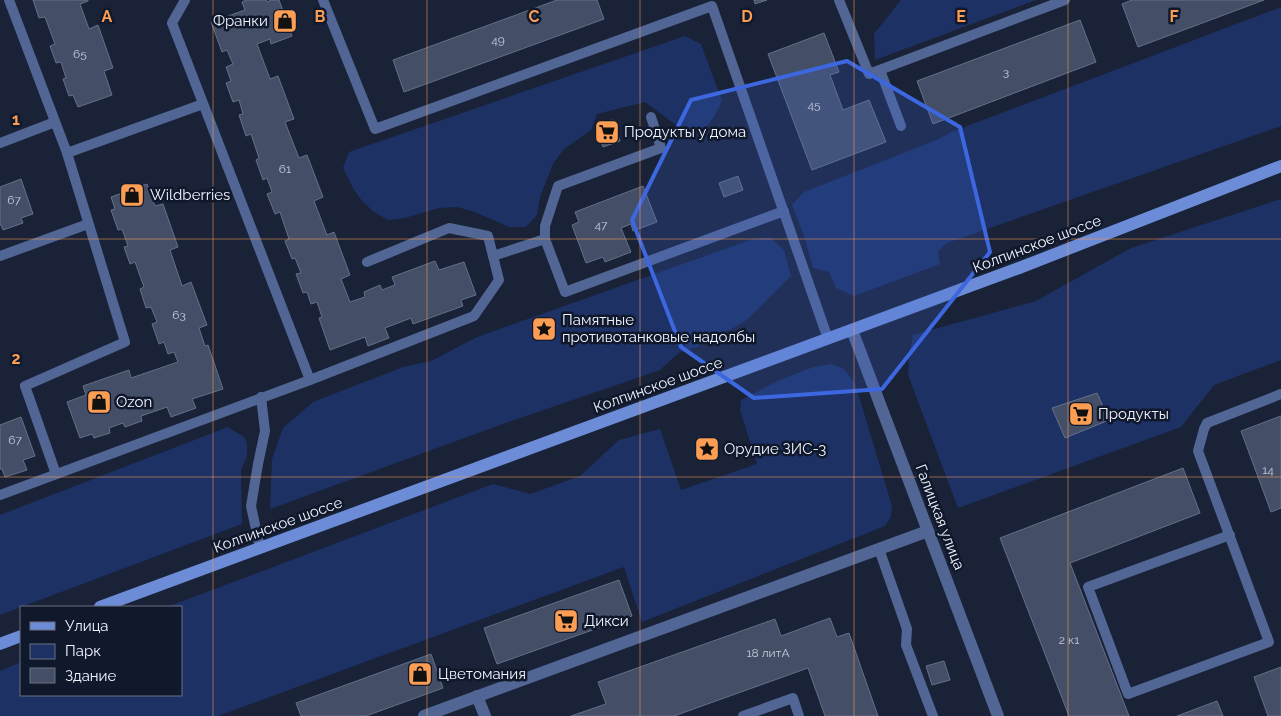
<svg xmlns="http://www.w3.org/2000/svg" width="1281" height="716" viewBox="0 0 1281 716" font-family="Raleway,sans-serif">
<rect width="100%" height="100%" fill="#192237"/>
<g fill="#1d3165">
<polygon points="901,0 1036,0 875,60 874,34"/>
<polygon points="1281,7 1281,126 947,243 938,251 940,264 854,296 836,288 829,272 813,268 804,236 792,205 804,192 934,141 954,131"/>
<polygon points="685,36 701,44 722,101 714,117 704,130 688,130 673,123 645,102 597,114 591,130 564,149 553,164 540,197 537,215 526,227 509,227 475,212 457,207 439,208 405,218 388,220 374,212 362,201 353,188 343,168 349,152"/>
<polygon points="1281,199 1281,360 1214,385 1181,427 958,508 908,375 909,357 913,335 1036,301 1131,248"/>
<polygon points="770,237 784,250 791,276 748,319 730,330 709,335 698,347 680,352 660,370 500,425 270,509 272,459 283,428 313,402 403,367 431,361 477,337 753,239"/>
<polygon points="831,364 844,369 855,383 892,506 891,517 885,526 642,622 624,567 218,716 0,716 0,671 21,662 21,695 181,695 181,607 167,607 493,484 530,494 580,476 619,440 660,429 681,490 757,464 740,410 741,400 778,381 813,367"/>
<polygon points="228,427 244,437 247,444 247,456 241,470 242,524 0,615 0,515"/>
</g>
<g fill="#444f67" stroke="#647089">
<polygon points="33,0 88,0 88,1 80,4 89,29 98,25 113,68 104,71 112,95 78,107 73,95 69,96 63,79 66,78 61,62 56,63 50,46 55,44 45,17 39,18"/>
<polygon points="246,0 266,0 267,2 271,0 279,0 292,36 271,44 270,39 257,44 270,79 278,76 294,119 285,122 299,158 307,155 323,197 314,201 327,235 334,232 350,275 341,279 350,302 365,297 364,292 380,285 382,290 395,285 392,277 435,261 439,270 464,262 476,295 461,300 463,306 413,324 411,318 385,328 389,338 368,346 365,337 330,350 319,318 322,317 317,302 311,304 307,292 303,293 296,274 301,273 295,258 292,259 285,241 289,239 280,212 275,214 267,194 272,192 267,178 263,180 256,160 259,158 251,134 246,136 239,115 243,114 239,100 233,102 226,83 231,81 226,67 233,64 227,50 222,52 211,22 245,10 242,2"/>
<polygon points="557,0 597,0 604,19 404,92 393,60"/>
<polygon points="754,0 767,0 755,4"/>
<polygon points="1132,0 1264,0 1138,47 1122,4"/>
<polygon points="1080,20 1096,62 933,124 917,81"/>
<polygon points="824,33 839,72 830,75 843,110 869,100 886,142 812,170 768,54"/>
<polygon points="613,120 620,141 603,147 596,125"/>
<polygon points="738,176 743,190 724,197 719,183"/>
<polygon points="21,179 33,214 21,218 23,223 3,230 1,225 0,225 0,187"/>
<polygon points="147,184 155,206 163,204 178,247 170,250 182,286 191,282 207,325 199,328 205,346 208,345 223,389 192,399 196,408 171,417 167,407 141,416 142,421 125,427 123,423 109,428 110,433 94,438 92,434 80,438 67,402 86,395 83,386 129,370 131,378 178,362 174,352 168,354 164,342 159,344 152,324 157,322 151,307 146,308 140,289 144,287 135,262 130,264 124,247 128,246 122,229 118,230 111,210 115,209 111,197"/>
<polygon points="643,186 657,222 633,231 631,224 621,228 631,252 605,262 603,257 586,263 572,225 579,222 575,212"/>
<polygon points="1097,393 1109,420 1065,438 1052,408"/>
<polygon points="1281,416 1281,508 1271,512 1241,431"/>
<polygon points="21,417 35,456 23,460 27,470 5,477 2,469 0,469 0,425"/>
<polygon points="1183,468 1200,513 1070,563 1129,716 1069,716 1000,538"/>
<polygon points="619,580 632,616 497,664 484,628"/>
<polygon points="830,618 837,637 849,633 878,716 825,716 808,668 674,716 571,716 606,704 598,682 775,619 781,636"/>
<polygon points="431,654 443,688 366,716 301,716 296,703"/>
<polygon points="944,661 950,680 932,685 926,666"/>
<polygon points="1281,667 1281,716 1268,716 1254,677"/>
<polygon points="1217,701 1223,716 1177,716"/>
</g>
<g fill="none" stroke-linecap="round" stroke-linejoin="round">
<g stroke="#526695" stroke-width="10">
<polyline points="9,0 67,153 125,342 25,386 56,474"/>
<polyline points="185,0 172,23 310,380"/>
<polyline points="323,0 375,129 712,6 828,339"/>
<polyline points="839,0 869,74 1065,0"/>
<polyline points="880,70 901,126"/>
<polyline points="651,117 661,148 558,186 545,226 545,239 565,292 784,211"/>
<polyline points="0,143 55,122"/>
<polyline points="67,153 203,104"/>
<polyline points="0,256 88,224"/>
<polyline points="493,256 545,239"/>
<polyline points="0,495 310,380 474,316 499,280 488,236 449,228 367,262"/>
<polyline points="1230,535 1088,587 1128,694 1269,642 1198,451 1204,429 1207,423 1281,394"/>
<polyline points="260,548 251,506 258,464 265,431 261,397"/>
<polyline points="879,549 907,629 906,645 933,716"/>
<polyline points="743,716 793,698 799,716"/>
</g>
<g stroke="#526695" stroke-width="12">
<polyline points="852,330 998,716"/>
<polyline points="477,696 485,716"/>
<polyline points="424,716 928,531"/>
</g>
<g stroke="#6c8cd7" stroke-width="12">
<polyline points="100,607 1019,268 1281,166"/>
<polyline points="0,644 21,636"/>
</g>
</g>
<path fill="#3d67de" fill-opacity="0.2" stroke="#3d67de" stroke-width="4" stroke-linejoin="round" d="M 847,61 L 960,127 L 990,252 L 882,389 L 754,398 L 681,347 L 632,220 L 691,100 Z"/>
<path fill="none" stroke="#fc9d54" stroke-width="1" stroke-opacity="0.55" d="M 213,0 L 213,716M 427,0 L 427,716M 640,0 L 640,716M 854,0 L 854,716M 1068,0 L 1068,716M 0,239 L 1281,239M 0,477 L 1281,477"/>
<defs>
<symbol id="shop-square" viewBox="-11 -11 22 22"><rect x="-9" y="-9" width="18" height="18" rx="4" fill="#fc9d54" stroke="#10182c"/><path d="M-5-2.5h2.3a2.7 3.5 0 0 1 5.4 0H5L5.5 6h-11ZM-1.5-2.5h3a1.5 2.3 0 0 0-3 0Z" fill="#111"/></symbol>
<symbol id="supermarket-square" viewBox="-11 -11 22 22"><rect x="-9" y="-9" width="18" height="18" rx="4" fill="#fc9d54" stroke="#10182c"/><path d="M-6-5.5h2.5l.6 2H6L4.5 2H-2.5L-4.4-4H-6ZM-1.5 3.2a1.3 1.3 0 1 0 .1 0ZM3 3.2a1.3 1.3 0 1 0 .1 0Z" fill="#111"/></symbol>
<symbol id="sight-square" viewBox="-11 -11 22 22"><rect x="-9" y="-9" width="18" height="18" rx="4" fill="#fc9d54" stroke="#10182c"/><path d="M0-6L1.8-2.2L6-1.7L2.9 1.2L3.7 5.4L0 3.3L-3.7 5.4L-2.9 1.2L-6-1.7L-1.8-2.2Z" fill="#111"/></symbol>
</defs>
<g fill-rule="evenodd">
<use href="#shop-square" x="271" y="7" width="28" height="28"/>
<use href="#supermarket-square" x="593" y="118" width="28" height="28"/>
<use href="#shop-square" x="118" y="181" width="28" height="28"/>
<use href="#sight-square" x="530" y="315" width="28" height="28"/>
<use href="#shop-square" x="85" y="388" width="28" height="28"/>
<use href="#supermarket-square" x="1067" y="400" width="28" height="28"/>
<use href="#sight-square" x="693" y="435" width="28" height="28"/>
<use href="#supermarket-square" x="552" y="607" width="28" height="28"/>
<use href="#shop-square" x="406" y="660" width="28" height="28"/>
</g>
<g text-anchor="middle" stroke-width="5" stroke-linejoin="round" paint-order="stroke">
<g font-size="12" fill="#c5cbd8">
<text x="498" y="44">49</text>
<text x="80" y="58">65</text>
<text x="1006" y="76">3</text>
<text x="814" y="109">45</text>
<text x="285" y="173">61</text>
<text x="14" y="204">67</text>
<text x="601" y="229">47</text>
<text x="179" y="319">63</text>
<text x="15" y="444">67</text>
<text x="1268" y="474">14</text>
<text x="1069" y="644">2 к1</text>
<text x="768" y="657">18 литА</text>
</g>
<g font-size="15" fill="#f0f4fd" stroke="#10182c" text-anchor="start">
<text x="268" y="26" text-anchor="end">Франки</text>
<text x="624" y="137">Продукты у дома</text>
<text x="150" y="200">Wildberries</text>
<text x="562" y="325">Памятные<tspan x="562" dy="17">противотанковые надолбы</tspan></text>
<text x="116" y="407">Ozon</text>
<text x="1098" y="419">Продукты</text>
<text x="724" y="454">Орудие ЗИС-3</text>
<text x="584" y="626">Дикси</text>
<text x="438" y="679">Цветомания</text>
</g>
<g font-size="15" fill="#f0f4fd" stroke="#10182c">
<text transform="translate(1037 244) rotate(-21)" y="5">Колпинское шоссе</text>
<text transform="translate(658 385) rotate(-20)" y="5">Колпинское шоссе</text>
<text transform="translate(940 517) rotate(69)" y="5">Галицкая улица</text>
<text transform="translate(278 525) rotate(-20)" y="5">Колпинское шоссе</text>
</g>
</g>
<g font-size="16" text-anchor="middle" font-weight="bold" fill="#fc9d54" stroke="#10182c" stroke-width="5" stroke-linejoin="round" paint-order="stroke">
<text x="107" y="22">A</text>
<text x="320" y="22">B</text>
<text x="534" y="22">C</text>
<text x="747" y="22">D</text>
<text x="961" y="22">E</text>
<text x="1174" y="22">F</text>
<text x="16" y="125">1</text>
<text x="16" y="364">2</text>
</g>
<rect x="20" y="606" width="162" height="90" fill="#10182c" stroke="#6a7080"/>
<rect x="30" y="622" width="25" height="8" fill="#6c8cd7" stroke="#6a7080"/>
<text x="65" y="631" font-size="15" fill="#f0f4fd">Улица</text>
<rect x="30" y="644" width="25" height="15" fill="#1d3165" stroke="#6a7080"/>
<text x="65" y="656" font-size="15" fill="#f0f4fd">Парк</text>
<rect x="30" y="668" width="25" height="15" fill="#444f67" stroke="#6a7080"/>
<text x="65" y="681" font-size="15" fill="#f0f4fd">Здание</text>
</svg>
